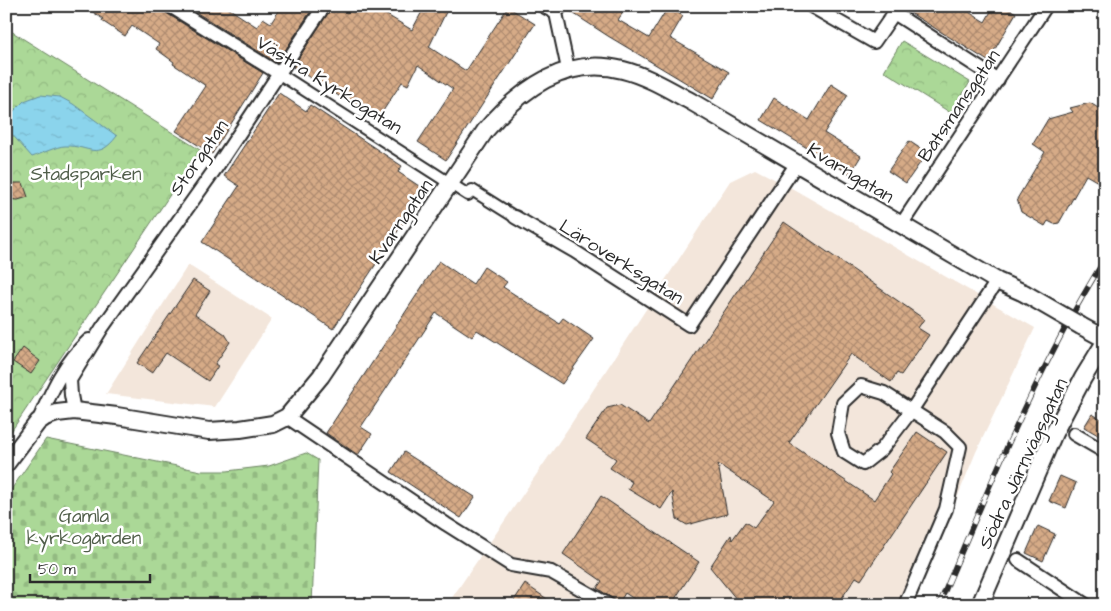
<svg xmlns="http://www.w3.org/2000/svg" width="1111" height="611" viewBox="0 0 1111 611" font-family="'Architects Daughter',sans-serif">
<defs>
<pattern id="cemetery-stones" width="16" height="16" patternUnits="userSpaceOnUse" patternTransform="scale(1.25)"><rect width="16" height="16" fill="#abd897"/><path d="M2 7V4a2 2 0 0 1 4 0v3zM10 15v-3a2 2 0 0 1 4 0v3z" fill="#93ba82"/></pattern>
<pattern id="park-crowns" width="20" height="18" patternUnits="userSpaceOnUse" patternTransform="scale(1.25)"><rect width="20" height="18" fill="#abd897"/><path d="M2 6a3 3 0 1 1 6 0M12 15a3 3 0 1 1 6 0" fill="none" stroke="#93ba82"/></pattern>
<pattern id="water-ripples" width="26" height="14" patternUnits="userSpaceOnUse" patternTransform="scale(1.25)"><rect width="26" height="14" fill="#8bd4ec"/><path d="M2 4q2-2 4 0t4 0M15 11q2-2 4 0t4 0" fill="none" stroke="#78b6cb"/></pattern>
<pattern id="building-cross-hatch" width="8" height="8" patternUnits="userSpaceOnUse" patternTransform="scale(1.25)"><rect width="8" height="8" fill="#d6ab87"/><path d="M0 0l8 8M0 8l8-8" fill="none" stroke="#ae8b6f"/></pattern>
</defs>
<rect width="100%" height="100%" fill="#fff"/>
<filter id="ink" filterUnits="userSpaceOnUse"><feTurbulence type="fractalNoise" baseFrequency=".02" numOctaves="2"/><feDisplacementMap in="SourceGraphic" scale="10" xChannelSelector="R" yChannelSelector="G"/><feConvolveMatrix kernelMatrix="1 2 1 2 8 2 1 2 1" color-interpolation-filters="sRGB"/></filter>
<g filter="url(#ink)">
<g fill="#f3e6db">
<polygon points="755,169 795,190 1035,328 976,452 913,605 447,605 569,427 730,181"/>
<polygon points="188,265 272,319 215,407 106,394"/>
</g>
<polygon fill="url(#cemetery-stones)" stroke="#6b8261" points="46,439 201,471 227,471 269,466 306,453 318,460 312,605 6,605 6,497"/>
<g fill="url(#park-crowns)" stroke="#6b8261">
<polygon points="6,28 200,150 6,439"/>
<polygon points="902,41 970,82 951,113 884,71"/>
</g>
<path fill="url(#water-ripples)" stroke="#65909f" d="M 40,95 L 60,97 L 73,104 L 117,136 C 97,162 90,145 65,146 C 57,146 41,154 32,157 L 10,132 L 6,132 L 6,119 L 24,101 Z"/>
<g fill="url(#building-cross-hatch)" stroke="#2b2b2b">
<polygon points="84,6 162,6 166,13 263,73 212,154 176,131 206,86 173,64 174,62 156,49 159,44 132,26 125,36 102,21 103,19"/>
<polygon points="186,6 225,6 257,27 263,18 271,23 282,6 314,6 277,63"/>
<polygon points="332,6 372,6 412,30 425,6 449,6 429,47 466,71 508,7 535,24 446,160 418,142 453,89 418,65 408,85 402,82 377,120 293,67"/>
<polygon points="569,6 627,6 618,20 649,38 668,7 683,16 670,38 729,72 713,99 608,36 568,10"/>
<polygon points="899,6 959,6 985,22 994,6 1004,6 1016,13 988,61"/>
<polygon points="831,84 848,95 824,133 861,156 850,174 761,120 774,98 809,120"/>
<polygon points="279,93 306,111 310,105 402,166 398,172 425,190 333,329 202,242 239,186 224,176"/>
<polygon points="1090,103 1105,112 1105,170 1098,182 1086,175 1059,223 1054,224 1048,221 1045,226 1021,212 1017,199 1045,152 1033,144 1048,119 1073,112 1070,108"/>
<polygon points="909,141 927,153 906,183 888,171"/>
<polygon points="15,183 23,183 28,197 18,200 6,199 7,187"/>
<polygon points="784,222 924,319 918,328 929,335 901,375 897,373 891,382 851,354 789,443 874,500 891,474 889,472 917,432 947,452 861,580 856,577 837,605 741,605 710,567 731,535 732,540 745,522 754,528 774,501 718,464 727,514 687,525 677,519 672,492 661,509 628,489 632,482 610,468 616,459 586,439 607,408 620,405 649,424"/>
<polygon points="439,261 473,284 484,267 507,282 503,287 559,323 563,318 594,339 562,384 477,330 472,337 436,313 361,427 372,434 358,455 326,433"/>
<polygon points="193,280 210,291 195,314 225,334 230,342 215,364 218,366 208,381 166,353 152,373 137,363"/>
<polygon points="23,348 40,361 31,374 13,362"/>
<polygon points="1092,414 1105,421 1105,439 1084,427"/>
<polygon points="404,452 475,497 461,518 391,472"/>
<polygon points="1060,476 1076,483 1066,508 1049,501"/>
<polygon points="601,496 699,562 671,605 643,605 625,593 619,603 597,588 602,581 563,554"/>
<polygon points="1038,526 1055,534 1043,561 1026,553"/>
<polygon points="525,584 556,605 511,605"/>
</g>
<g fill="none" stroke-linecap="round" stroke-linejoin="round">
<defs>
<g id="pedestrian">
<polyline points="278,73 468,195"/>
<polyline points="472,190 515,217"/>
</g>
<g id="minor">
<polyline points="170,6 278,73"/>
<polyline points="543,6 556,13"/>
<polyline points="561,6 556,13 568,69"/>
<polyline points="811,6 874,42 894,13 998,80"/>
<polyline points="515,217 574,251 689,325 797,163"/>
<polyline points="901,225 1046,6"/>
<polyline points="74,411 71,395 70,380 102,328 218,165 324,6"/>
<polyline points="287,417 446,524 511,565 551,572 609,605"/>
<path d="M 38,422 C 52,390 63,364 89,340"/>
<polyline points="1074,434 1105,452"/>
<polyline points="1018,560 1086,605"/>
<polyline points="905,605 946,509 960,447 945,432 884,393 861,386 843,403 838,433 844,452 863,464 882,449 911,411 997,281"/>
</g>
<g id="tertiary">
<polyline points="1081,326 1105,339"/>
<path d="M 6,464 L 38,422 L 45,417 L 57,413 L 74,411 L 117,416 L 209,431 L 240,429 L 273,424 L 287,417 L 321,376 L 485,131 C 520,90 565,55 623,70 C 647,76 670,90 692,102 L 997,281 L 1024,293"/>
<polyline points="980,605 1054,433 1083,378 1105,342"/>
</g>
</defs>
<use href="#pedestrian" stroke="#2b2b2b" stroke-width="14"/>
<use href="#minor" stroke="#2b2b2b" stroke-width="16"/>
<use href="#tertiary" stroke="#2b2b2b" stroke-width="20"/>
<use href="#pedestrian" stroke="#fff" stroke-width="10"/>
<use href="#minor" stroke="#fff" stroke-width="12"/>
<use href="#tertiary" stroke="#fff" stroke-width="16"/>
<defs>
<path id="rail" d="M 939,605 C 989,487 1037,368 1105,259"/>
</defs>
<use href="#rail" stroke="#2b2b2b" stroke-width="5.5"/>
<use href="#rail" stroke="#fff" stroke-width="4" stroke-dasharray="11" stroke-linecap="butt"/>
<defs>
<polyline id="tertiary-bridge" points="1024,293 1081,326"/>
</defs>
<use href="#tertiary-bridge" stroke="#2b2b2b" stroke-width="20" stroke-linecap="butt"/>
<use href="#tertiary-bridge" stroke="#fff" stroke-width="16"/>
</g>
</g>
<g text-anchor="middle" stroke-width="5" stroke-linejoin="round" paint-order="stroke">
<g font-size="19" fill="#2b2b2b" stroke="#fff">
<text transform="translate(330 84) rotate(32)" y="7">Västra Kyrkogatan</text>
<text transform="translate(958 105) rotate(-56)" y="7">Båtsmansgatan</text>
<text transform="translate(198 157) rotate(-55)" y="7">Storgatan</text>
<text transform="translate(851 172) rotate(31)" y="7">Kvarngatan</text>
<text transform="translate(400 221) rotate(-56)" y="7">Kvarngatan</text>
<text transform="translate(622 261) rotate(32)" y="7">Läroverksgatan</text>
<text transform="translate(1022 463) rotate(-65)" y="7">Södra Järnvägsgatan</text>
</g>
<g font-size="19" fill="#515f4b" stroke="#fff">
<text x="86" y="180">Stadsparken</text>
<text x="84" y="522">Gamla<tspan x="84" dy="22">kyrkogården</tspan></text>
</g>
</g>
<rect width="1111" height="611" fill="none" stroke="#fff" stroke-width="25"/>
<rect x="12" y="12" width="1086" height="586" fill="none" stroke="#2b2b2b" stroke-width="2" filter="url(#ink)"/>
<path d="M30 574v8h120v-8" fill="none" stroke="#2b2b2b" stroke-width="2.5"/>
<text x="38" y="574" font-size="15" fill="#2b2b2b" stroke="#ffffff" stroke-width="4" paint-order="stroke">50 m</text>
</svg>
